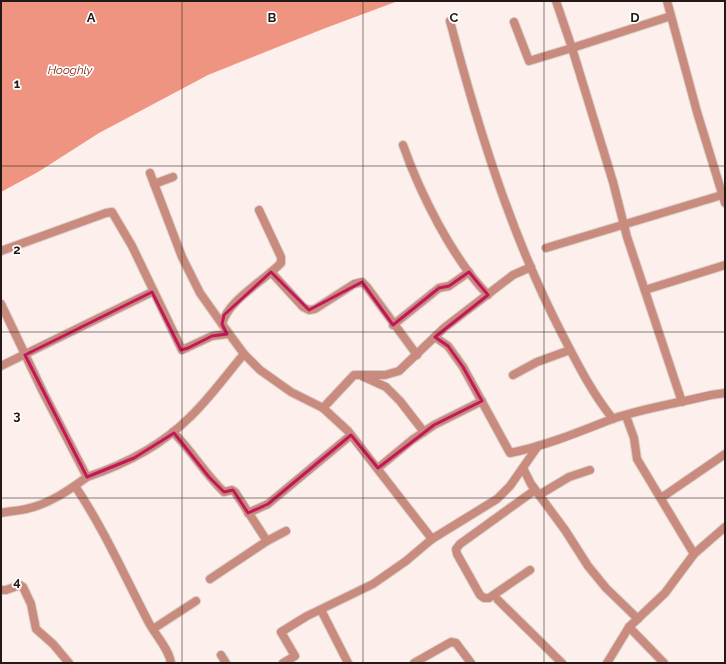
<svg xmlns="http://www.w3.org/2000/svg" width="726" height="664" viewBox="0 0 726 664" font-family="Raleway,sans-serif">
<rect width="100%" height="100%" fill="#fdf0ec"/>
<polygon fill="#ee9480" points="1,1 398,1 323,29 208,75 99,133 38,172 1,192"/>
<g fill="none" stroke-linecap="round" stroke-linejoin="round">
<defs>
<g id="minor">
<polyline points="556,1 572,48 671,16"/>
<polyline points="667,1 697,112 725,203"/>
<path d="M 450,21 C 478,128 511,235 562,334 C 577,363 592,393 613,419"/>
<polyline points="514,22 529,61 572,48 613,182 627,237 682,402"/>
<path d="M 403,145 C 420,193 452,258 488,295"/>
<polyline points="150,173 182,257 200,293 222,324"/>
<polyline points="154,184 173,177"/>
<path d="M 259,210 L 281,257 L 281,263 C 264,281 228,300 222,324 L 244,354 L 260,370 L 291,392 L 323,408 L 348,431 L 432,539"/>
<polyline points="546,248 722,195"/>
<polyline points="1,251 106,213 112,212 132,246 182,350 212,336 227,334"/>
<polyline points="271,272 303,307 309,310 315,309 354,284 362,282 367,287 417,355"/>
<polyline points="645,290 725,265"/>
<path d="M 1,304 L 43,392 L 87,477 C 126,464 161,446 190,417 C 210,398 226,375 244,354"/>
<polyline points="393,325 439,288 449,286 469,272"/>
<path d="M 435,337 L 448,346 L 463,367 L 510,453 C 545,446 579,432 612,419 C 644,408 679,403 711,395 L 725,393"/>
<polyline points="1,366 152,292"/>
<polyline points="513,375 537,362 570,350"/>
<polyline points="362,376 386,387 400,401 424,432"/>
<polyline points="323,408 354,375 385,375 399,371 444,328 513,275 531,267"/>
<polyline points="626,416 634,438 637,459 694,554"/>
<path d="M 173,432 C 192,451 205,474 224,492 L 232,490 L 235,492 L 267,541"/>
<polyline points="378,468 412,440 434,425 482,401"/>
<polyline points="523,468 531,484 565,530 588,566 606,588 638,619"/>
<path d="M 75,486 C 104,529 125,577 149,623 C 156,636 169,649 171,663"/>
<polyline points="539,495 569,477 590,470"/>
<polyline points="661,498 725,454"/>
<path d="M 1,513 C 9,511 18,511 26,509 C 49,504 68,491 87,477"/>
<polyline points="248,513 268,504 351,435"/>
<polyline points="530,570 489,598 484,598 480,595 457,554 456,549 460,544 535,490"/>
<polyline points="210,579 267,541 286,531"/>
<polyline points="1,590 6,590 20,585 23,587 31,604 36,629 53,644 69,663"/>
<polyline points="498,600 562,663"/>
<polyline points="321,610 348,663"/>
<polyline points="629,627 664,663"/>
<polyline points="153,629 196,601"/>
<polyline points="221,655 226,663"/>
<polyline points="283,663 295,656 281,632 307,616 373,584 406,561 432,539 497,499 510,486 538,446"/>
<polyline points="414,663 451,642 456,643 471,663"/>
<polyline points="607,663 629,627 665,593 694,554 725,527"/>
</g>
</defs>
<use href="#minor" stroke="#daceca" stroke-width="10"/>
<use href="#minor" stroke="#c88b7d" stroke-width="8"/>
</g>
<path fill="none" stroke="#c2185b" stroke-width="3" stroke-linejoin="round" d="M 271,272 L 309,310 L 362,282 L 393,325 L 439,288 L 449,286 L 469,272 L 488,295 L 435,337 L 448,346 L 463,367 L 482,401 L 434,425 L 378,468 L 351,435 L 268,504 L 248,513 L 233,490 L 224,492 L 209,477 L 174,433 L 134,458 L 87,477 L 25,355 L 152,292 L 181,350 L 188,348 L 212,336 L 227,334 L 222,324 L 224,315 Z"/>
<path fill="none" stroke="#241916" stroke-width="1" stroke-opacity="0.55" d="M 182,1 L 182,663M 363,1 L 363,663M 544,1 L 544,663M 1,166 L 725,166M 1,332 L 725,332M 1,498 L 725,498"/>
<g text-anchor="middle" stroke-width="3.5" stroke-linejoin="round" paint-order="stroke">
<g font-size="12" font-style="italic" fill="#8a220c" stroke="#fff">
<text x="70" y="74">Hooghly</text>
</g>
</g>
<g font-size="13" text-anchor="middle" font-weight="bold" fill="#241916" stroke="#fff" stroke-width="3.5" stroke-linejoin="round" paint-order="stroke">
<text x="91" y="22">A</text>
<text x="272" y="22">B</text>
<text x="454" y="22">C</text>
<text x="635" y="22">D</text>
<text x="17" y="88">1</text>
<text x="17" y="254">2</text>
<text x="17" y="420">3</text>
<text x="17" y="586">4</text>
</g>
<rect width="726" height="664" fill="none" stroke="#241916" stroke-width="4"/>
</svg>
